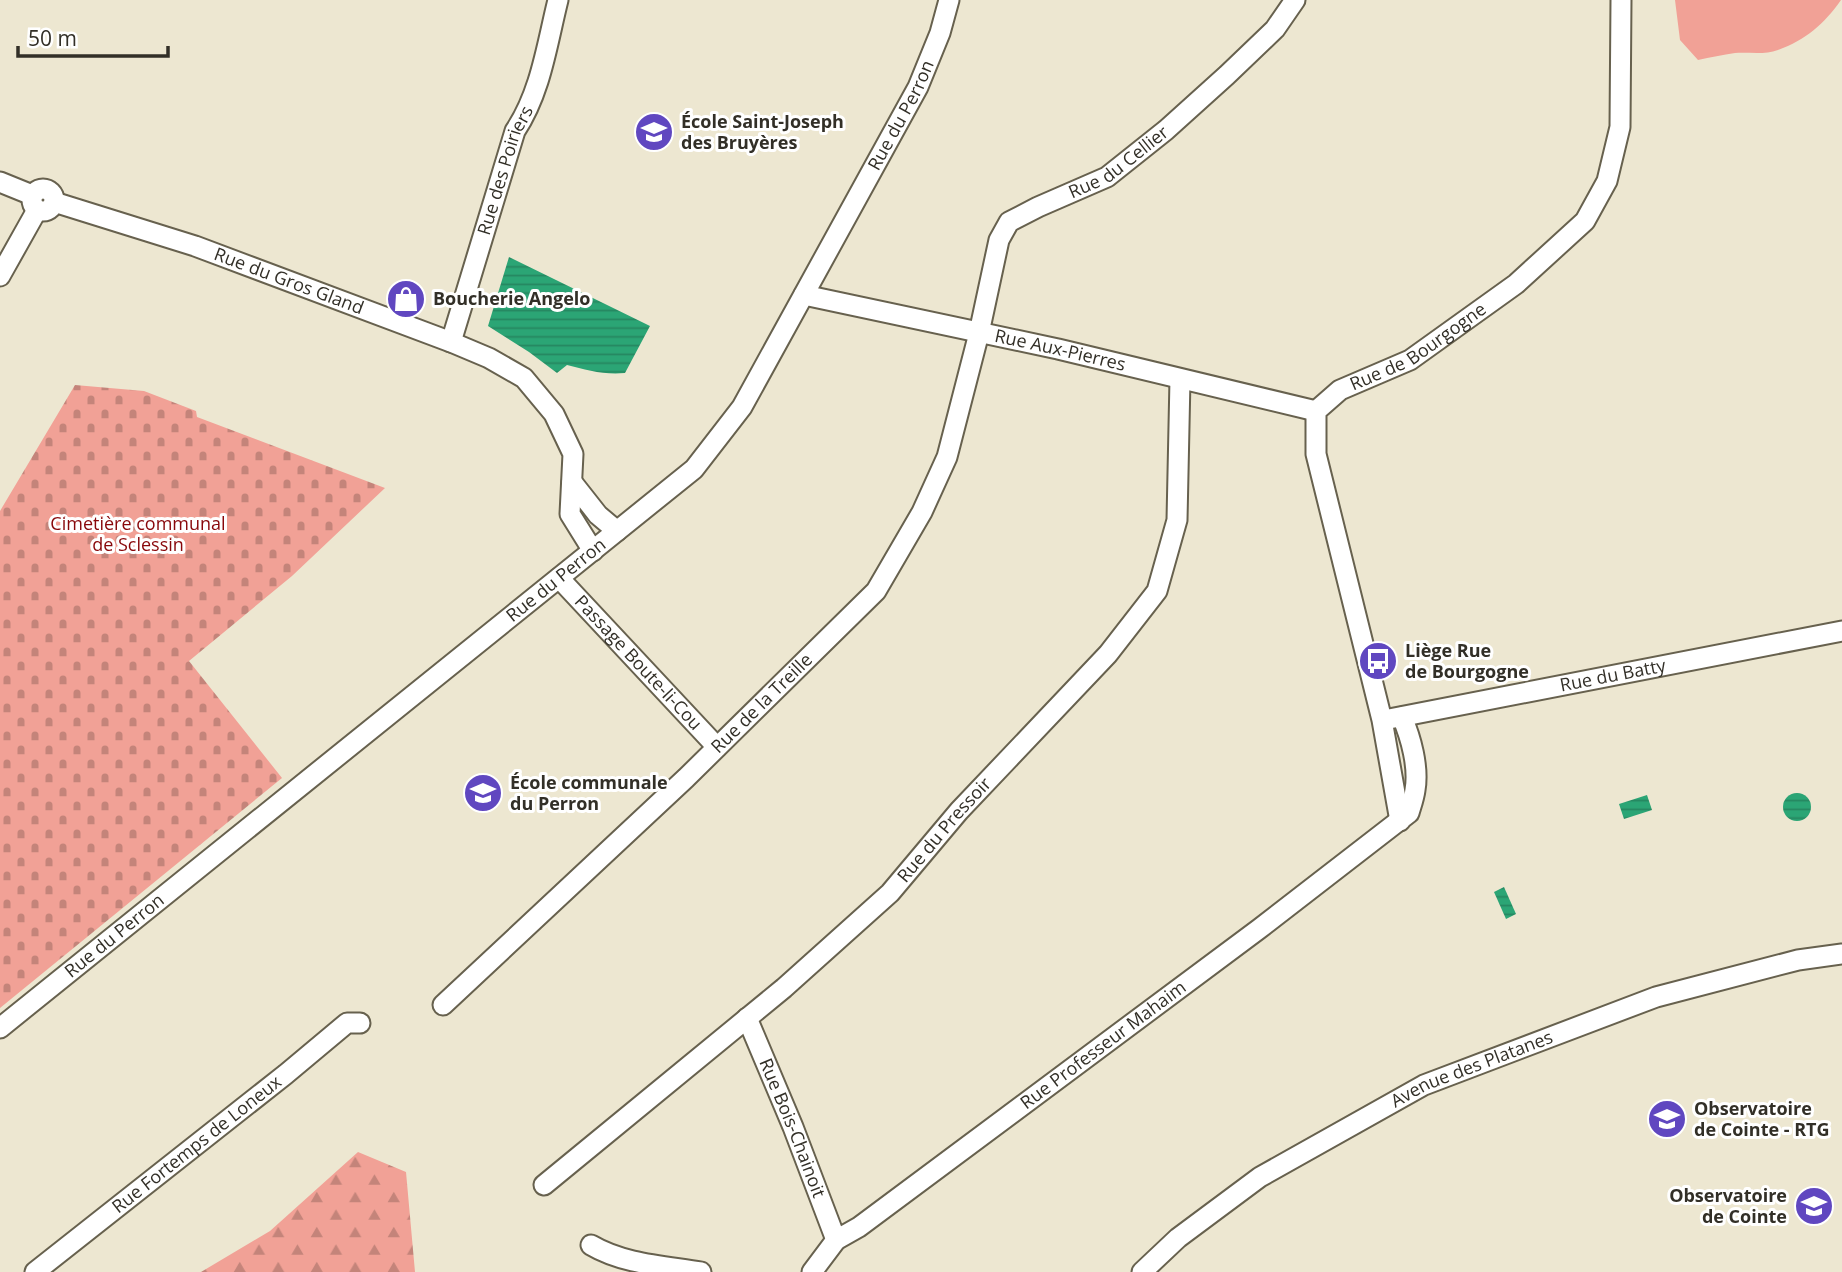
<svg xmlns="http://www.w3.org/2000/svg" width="1842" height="1272" viewBox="0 0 1842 1272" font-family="'Open Sans',sans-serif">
<defs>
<pattern id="forest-firs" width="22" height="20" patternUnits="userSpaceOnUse" patternTransform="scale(1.75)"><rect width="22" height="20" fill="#f1a196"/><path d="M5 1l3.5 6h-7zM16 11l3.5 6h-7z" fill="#c4847a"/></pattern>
<pattern id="cemetery-stones" width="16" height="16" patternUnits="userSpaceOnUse" patternTransform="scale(1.75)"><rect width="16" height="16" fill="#f1a196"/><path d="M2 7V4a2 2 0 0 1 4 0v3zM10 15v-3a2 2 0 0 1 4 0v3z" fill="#c4847a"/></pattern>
<pattern id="water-rules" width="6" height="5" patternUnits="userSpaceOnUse" patternTransform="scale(1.75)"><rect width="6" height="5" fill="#2ba575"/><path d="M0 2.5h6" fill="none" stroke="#258760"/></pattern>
</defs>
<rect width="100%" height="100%" fill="#ede7d1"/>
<polygon fill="url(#forest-firs)" points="358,1152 406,1172 415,1272 201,1272 270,1231"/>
<polygon fill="url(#cemetery-stones)" points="75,385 144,391 196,411 197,417 385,488 292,576 189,661 282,778 0,1008 0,511"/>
<path fill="#f1a196" d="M 1675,0 L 1841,0 C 1824,24 1806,40 1778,50 C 1765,55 1749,52 1735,53 C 1723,55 1710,57 1698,60 L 1680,40 Z"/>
<g fill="url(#water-rules)">
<path d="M 509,257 L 650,326 L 625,373 C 604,375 586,370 567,365 L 557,373 L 529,352 L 488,326 Z"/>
<circle cx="1797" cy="807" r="14"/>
<polygon points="1647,795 1652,810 1624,819 1619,804"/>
<polygon points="1504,887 1516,914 1506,919 1494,892"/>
</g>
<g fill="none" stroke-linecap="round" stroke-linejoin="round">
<defs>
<g id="minor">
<polyline points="0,182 32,195"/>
<circle cx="43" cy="200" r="11"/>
<path id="s1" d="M 54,202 L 195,246 L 451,342 L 489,358 L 524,378 L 554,414 L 573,454 L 570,514 L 593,551"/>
<polyline points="0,276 37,210"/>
<path id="s2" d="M 804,295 L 1058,349 L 1316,411"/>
<path id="s3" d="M 451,342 L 515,131 C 541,92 547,44 558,0"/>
<polyline points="572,482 598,515 617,531"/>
<path id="s4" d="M 559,578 L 717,747"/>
<path id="s5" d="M 1389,719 L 1842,631"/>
<path id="s6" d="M 1400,821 L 1382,720 L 1316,454 L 1316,411 L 1340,390 L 1410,360 L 1516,284 L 1585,221 L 1607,181 L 1620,127 L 1621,0"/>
<path id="s7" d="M 443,1005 L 686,778 L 876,591 L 922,512 L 947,457 L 979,333 L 999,240 L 1009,222 L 1038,207 L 1107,177 L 1166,130 L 1227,75 L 1275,29 L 1295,0"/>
<path id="s8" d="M 747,1018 L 793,1127 L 836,1240"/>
<path id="s9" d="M 0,1028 L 694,469 L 742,407 L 918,87 L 940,33 L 949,0"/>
<path id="s10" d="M 544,1185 L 784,988 L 890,893 L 959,811 L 1108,654 L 1157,591 L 1177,520 L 1180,379"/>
<path d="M 591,1245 C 623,1264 664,1266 701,1272"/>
<path id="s11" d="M 35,1272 L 286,1074 L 347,1023 L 360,1023"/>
<path id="s12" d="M 812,1272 L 836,1240 L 859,1227 L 1259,929 L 1409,813 C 1411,806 1414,798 1415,790 C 1419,767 1411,738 1402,717"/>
<path id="s13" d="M 1142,1272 L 1178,1238 L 1260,1177 L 1424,1085 L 1656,997 L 1798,960 L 1842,954"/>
</g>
</defs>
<use href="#minor" stroke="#67614e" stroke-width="23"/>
<use href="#minor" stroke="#fff" stroke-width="19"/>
</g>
<defs>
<symbol id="school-disc" viewBox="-11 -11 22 22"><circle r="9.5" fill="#6047c0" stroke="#fff"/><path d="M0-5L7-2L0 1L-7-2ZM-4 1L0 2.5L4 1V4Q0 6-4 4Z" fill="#fff"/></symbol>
<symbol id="shop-disc" viewBox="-11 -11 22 22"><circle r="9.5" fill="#6047c0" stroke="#fff"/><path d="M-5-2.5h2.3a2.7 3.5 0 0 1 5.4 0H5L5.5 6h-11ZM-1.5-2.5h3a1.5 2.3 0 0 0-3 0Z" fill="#fff"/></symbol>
<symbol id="bus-disc" viewBox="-11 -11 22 22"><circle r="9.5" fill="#6047c0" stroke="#fff"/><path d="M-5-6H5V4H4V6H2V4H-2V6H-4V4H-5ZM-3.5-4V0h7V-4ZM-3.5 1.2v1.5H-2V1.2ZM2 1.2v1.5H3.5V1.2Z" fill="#fff"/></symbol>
<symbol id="university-disc" viewBox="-11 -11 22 22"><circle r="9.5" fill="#6047c0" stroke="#fff"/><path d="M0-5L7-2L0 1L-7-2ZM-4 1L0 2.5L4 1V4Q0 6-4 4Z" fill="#fff"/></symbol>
</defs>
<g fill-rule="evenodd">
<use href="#school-disc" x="632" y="110" width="44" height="44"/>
<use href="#shop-disc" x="384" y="277" width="44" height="44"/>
<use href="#bus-disc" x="1356" y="639" width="44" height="44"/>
<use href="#school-disc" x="461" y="771" width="44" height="44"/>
<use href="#university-disc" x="1645" y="1097" width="44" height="44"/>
<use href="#university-disc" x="1792" y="1184" width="44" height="44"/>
</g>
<g text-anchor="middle" stroke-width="6" stroke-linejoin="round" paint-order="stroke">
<g font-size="18" fill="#322f27" stroke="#fff">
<text dy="6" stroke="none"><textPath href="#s9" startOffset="1302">Rue du Perron</textPath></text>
<text dy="6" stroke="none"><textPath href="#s7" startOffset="1120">Rue du Cellier</textPath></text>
<text dy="6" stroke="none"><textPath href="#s3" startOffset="180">Rue des Poiriers</textPath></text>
<text dy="6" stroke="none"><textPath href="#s1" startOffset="248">Rue du Gros Gland</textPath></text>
<text dy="6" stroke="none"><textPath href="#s6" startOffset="541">Rue de Bourgogne</textPath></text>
<text dy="6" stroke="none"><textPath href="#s2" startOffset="262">Rue Aux-Pierres</textPath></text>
<text dy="6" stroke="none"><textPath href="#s9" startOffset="714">Rue du Perron</textPath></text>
<text dy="6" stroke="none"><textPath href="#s4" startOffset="116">Passage Boute-li-Cou</textPath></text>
<text dy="6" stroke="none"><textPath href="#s5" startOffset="228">Rue du Batty</textPath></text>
<text dy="6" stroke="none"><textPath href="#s7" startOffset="439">Rue de la Treille</textPath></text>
<text dy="6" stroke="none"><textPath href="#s10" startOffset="536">Rue du Pressoir</textPath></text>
<text dy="6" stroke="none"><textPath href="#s9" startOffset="147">Rue du Perron</textPath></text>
<text dy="6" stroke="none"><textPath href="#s12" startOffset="371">Rue Professeur Mahaim</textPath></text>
<text dy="6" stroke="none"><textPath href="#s13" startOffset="390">Avenue des Platanes</textPath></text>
<text dy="6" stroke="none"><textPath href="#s8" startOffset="119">Rue Bois-Chainoit</textPath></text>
<text dy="6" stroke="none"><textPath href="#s11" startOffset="206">Rue Fortemps de Loneux</textPath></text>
</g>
<g font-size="18" font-weight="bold" fill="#322f27" stroke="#fff" text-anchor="start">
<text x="681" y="128">École Saint-Joseph<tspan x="681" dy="21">des Bruyères</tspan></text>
<text x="433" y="305">Boucherie Angelo</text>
<text x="1405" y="657">Liège Rue<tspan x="1405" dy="21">de Bourgogne</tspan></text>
<text x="510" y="789">École communale<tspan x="510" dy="21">du Perron</tspan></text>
<text x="1694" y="1115">Observatoire<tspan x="1694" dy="21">de Cointe - RTG</tspan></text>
<text x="1787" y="1202" text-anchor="end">Observatoire<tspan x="1787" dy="21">de Cointe</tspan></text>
</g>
<g font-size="18" fill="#88070a" stroke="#fff">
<text x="138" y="530">Cimetière communal<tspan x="138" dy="21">de Sclessin</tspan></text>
</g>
</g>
<path d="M18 46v10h150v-10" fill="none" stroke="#322f27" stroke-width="3.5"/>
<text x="28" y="46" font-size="21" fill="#322f27" stroke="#ffffff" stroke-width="5" paint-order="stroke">50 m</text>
</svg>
